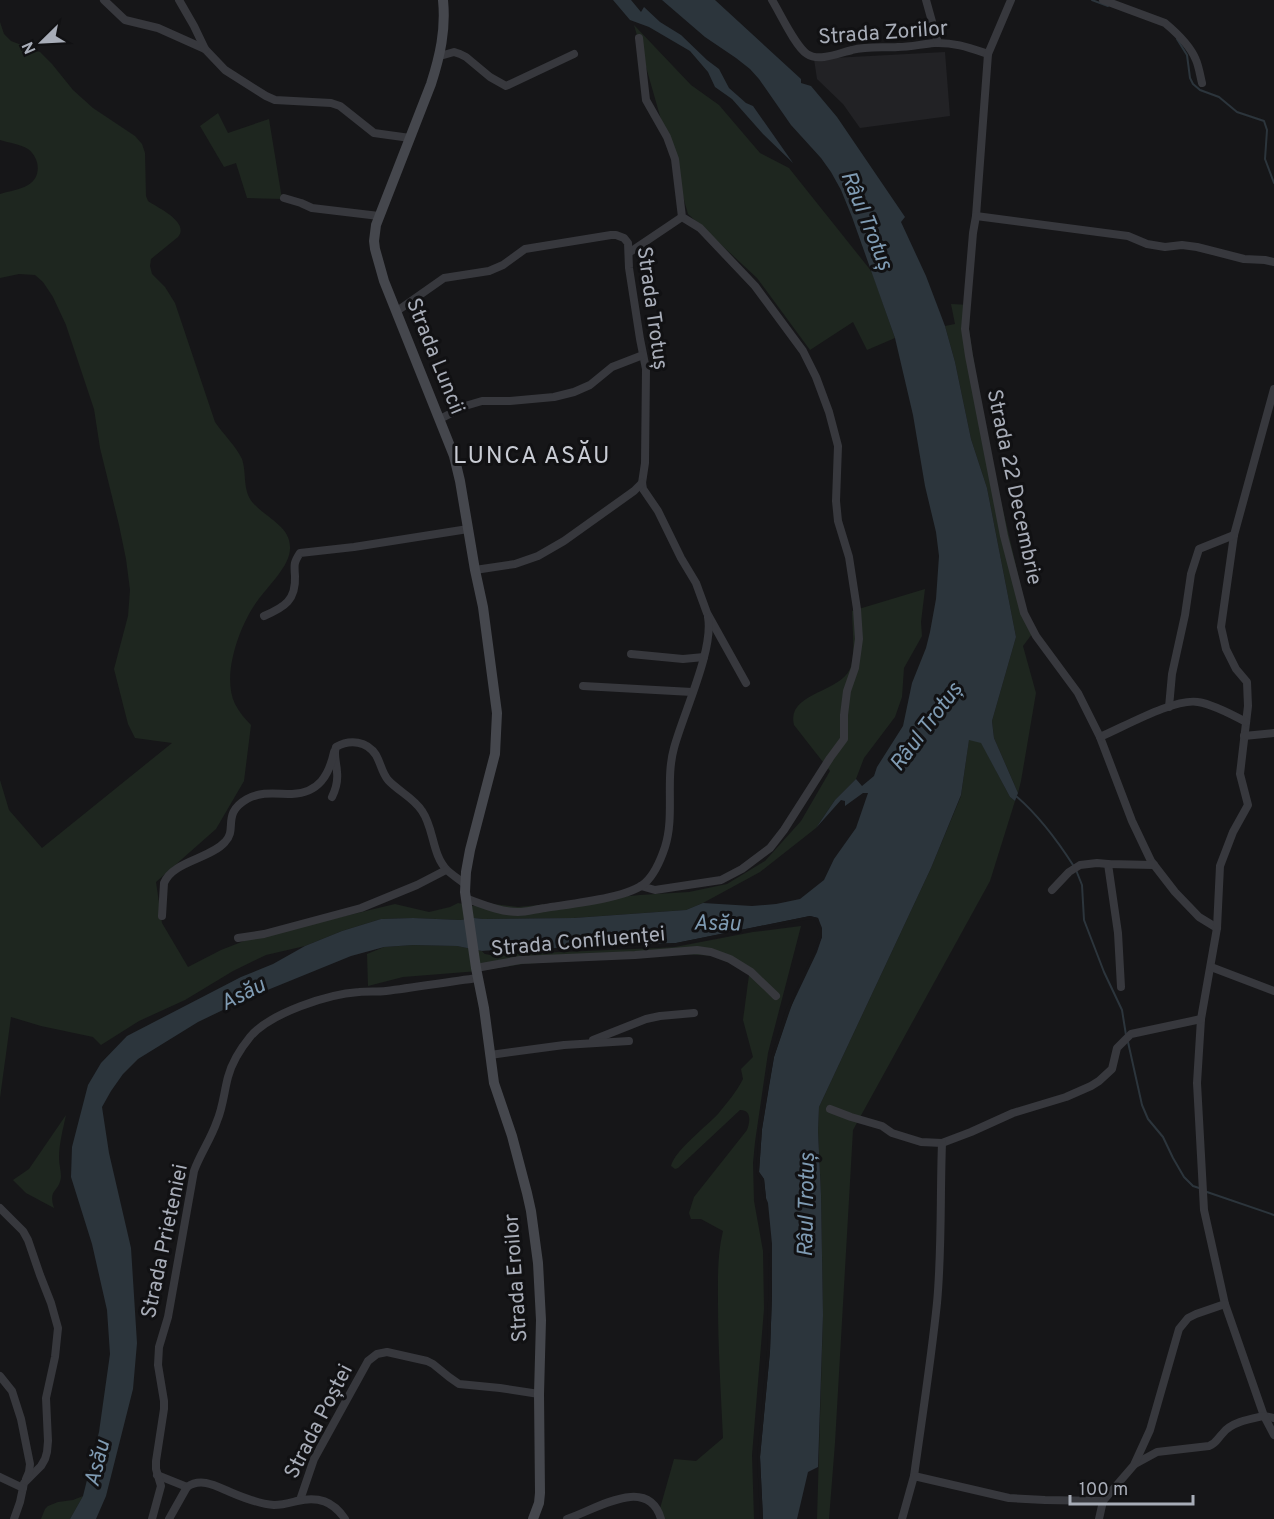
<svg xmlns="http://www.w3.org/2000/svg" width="1274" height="1519" viewBox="0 0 1274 1519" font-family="Overpass,sans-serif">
<rect width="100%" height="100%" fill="#161618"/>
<polygon fill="#222225" points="945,52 950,116 860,128 843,104 817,79 814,59"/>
<g fill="#1e261f">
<path d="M 0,22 L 4,34 L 11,41 L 40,52 L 52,64 L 73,90 L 93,108 L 135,136 L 142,144 L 145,153 L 146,196 L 148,201 C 158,208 190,222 178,237 L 151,259 L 150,266 L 152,274 L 165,287 L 175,303 L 215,422 C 223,434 236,446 242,459 C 247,474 242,490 253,503 C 265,517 290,526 290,547 C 291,565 268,586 258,600 C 240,624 221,675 235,704 C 239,712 245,719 251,725 L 244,781 L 216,829 L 156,882 L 162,923 L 188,967 L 221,950 L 249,939 L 395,904 L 429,912 L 450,907 L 458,903 L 473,906 L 485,903 L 518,907 L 640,895 L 689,892 L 727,884 L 765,861 L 801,821 L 830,771 L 794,725 C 786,693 839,693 850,669 C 856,655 852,626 852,611 L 925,589 L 921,622 L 922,636 L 904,668 L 902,697 L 895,717 L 864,758 L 856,779 L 835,800 L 816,828 L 760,872 L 703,903 L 686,910 L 574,918 L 483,919 L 474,918 L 460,920 L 413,918 L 381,919 L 342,931 L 305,946 L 266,955 L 233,971 L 185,1000 L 139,1021 L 101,1045 L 93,1037 L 41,1026 L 11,1017 L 0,1098 L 0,780 L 9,810 L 42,848 L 172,743 L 135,738 L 128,724 L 114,669 L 128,616 L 130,590 L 126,559 L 119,525 L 100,448 L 94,409 L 66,325 L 53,297 L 43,282 L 35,275 L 19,274 L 0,278 L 0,194 C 9,191 20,190 28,185 C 42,177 40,158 28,149 C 20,144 9,143 0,140 Z"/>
<polygon points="634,25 691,85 719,105 760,153 789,168 872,272 895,338 867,350 853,322 810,350 757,278 688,214"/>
<polygon points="218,113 228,133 269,119 282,199 247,198 236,163 224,167 200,126"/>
<polygon points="951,304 970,305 969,330 978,387 997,484 1032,634 1023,646 1036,693 1021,781 1018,793 994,738 992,721 1016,637 987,488 971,439 955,362 945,326 955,324"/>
<polygon points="969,739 981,742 1010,797 1015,801 990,881 853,1130 835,1443 829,1519 817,1519 823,1315 821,1195 818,1131 819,1107 931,868 961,796"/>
<path d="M 801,926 L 768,1053 L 755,1142 L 753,1163 L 754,1201 L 763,1251 L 764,1309 L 752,1455 L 754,1519 L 657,1519 L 674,1459 L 696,1461 L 723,1438 C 721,1394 718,1349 718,1304 C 718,1279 717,1255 723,1231 L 701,1219 L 691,1219 L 689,1213 L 694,1197 L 747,1130 C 750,1122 752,1110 740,1110 L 678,1168 L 675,1169 L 671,1166 C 675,1150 706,1127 718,1114 C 727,1103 737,1091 743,1079 L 741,1069 L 753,1057 L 743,1020 L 749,975 L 738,967 L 714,956 L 684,954 L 523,964 L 479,971 L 403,977 L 368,986 L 367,954 L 384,947 L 413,945 L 457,946 L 482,951 L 485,954 L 490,955 L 658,948 L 675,947 L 753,932 Z"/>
<path d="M 66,1115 C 63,1129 59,1144 59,1158 C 59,1164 61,1171 61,1177 C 59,1193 48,1188 54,1208 L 26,1193 L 13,1180 L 29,1169 Z"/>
<polygon points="83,1496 70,1519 41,1519 45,1509 48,1506 58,1502 73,1500"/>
</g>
<g fill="#2c353c">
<polygon points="613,0 631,0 641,12 644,7 660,22 681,35 707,60 719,69 729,88 746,103 753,106 793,163 763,134 732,99 715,87 708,72 690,51 649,27 630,20"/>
<polygon points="662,0 715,0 801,79 801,83 811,86 837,117 905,217 901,222 926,276 945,326 955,362 971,439 987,488 1016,637 992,721 993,730 994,738 1018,793 1015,801 1010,797 981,743 969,740 961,795 931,868 819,1107 818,1131 821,1195 823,1315 818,1467 808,1472 797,1519 763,1519 760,1457 770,1351 772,1295 772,1244 768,1203 766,1198 764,1179 759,1172 762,1129 774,1057 789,1011 817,952 822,937 818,918 810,916 676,943 482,951 457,946 413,945 384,947 351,956 250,997 198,1022 138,1059 123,1074 111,1091 102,1107 109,1153 131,1248 137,1343 133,1389 106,1496 96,1519 70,1519 83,1496 99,1432 110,1354 107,1310 92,1244 71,1177 72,1147 88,1085 101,1063 127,1036 241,977 273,964 305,946 342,931 381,919 413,918 460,920 474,918 483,919 574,918 686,910 703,903 752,906 776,904 800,899 824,880 834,859 856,828 868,793 863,793 845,806 845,801 841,800 816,828 835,800 856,779 862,786 874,776 877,767 903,726 912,683 926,648 930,632 936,599 939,556 936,532 925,486 913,415 895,338 852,217 841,190 831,172 821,158 791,125 759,79 750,69 736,58 705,37"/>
</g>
<g fill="#161618">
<polygon points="810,916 818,918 822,928 822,937 804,973 814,951 819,936 819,928 815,920 810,919 695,942 658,947 485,954 482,951 676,943"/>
<polygon points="799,984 774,1057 769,1085 762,1129 759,1172 764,1179 766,1198 764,1201 761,1180 756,1172 759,1128 771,1057 786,1009"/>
<polygon points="769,1253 772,1295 770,1351 760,1457 763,1519 760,1519 757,1457 767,1351"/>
</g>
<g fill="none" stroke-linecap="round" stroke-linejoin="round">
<g stroke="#2c353c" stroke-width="2">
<polyline points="1092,0 1108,6"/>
<polyline points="1177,39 1187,55 1190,78 1193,84 1200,90 1219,97 1237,112 1264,121 1267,130 1265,159 1274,183"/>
<path d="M 1016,796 C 1038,815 1057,840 1073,865"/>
<polyline points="1076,870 1082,885 1084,920 1104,972 1122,1010 1126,1035"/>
<polyline points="1128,1042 1142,1105 1148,1119 1163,1137 1173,1158 1184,1177 1193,1186 1199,1188"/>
<polyline points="1207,1192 1274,1215"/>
</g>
<g stroke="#37383d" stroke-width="8">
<polyline points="104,0 125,20 158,28 205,49 225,70 266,96 275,100 331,103 340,106 374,133 410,138"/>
<polyline points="179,0 194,26 205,49"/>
<path d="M 772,0 C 780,13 795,46 807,54 C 819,62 839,53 852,50 C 867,46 882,48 898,47 C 910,47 922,44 934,43 C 954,42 970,48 988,54"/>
<polyline points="926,0 938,43"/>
<polyline points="1011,0 988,54 976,216 973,233 965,329 969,356 1004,536 1024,613 1036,636 1078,693 1100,737 1132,821 1151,861 1175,892 1199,917 1217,928"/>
<path d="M 1103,0 L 1165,23 C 1177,33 1190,45 1196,60 C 1199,67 1200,75 1202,83"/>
<polyline points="639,38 646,100 667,137 675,159 682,217 700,228 755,286 803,351 816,377 829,412 838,446 836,501 838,521 849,557 857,609 859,639 855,668 847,691 844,715 844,739 830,758 784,830 770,848 742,869 721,880 655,890 641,886"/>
<polyline points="440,56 454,52 460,54 466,57 490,77 506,86 574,54"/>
<polyline points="284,198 301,203 312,208 379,216"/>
<polyline points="976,216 1128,236 1147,244 1165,247 1182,245 1197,247 1244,259 1265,260 1274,262"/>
<polyline points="630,252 682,217"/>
<polyline points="397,311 444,278 489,271 503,265 525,249 611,235 616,235 624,238 628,243 629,268 640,339 646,369 645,463 642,483 643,489 658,511 681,558 696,583 707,613 746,683"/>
<polyline points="1274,389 1234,535 1221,627 1226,649 1236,669 1247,682 1248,706 1240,774 1248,805 1233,832 1220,866 1217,928 1201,1019 1197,1083 1204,1210 1225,1304 1264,1416 1274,1418"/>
<polyline points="440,419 465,406 482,401 510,401 554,397 574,392 590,385 612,367 643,355"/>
<polyline points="475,570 515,564 538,556 564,541 634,491 642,483"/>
<path d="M 264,616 C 285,607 296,600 295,576 C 294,564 294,562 300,553 L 354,547 L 468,529"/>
<polyline points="631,654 683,659 704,657"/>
<polyline points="583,686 692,692"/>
<polyline points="1169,707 1172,674 1185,615 1191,574 1199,549 1234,535"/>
<polyline points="1244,736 1274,733"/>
<path d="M 1100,737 C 1124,727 1174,698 1198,702 C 1212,704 1233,715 1246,722"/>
<path d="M 332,797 C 336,789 338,781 337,772 C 337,764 333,755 336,747 C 350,739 367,741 376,755 C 381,764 382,773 388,780 C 398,791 414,798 422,811 C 434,828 432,855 447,870 C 452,875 459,879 465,884"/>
<polyline points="1108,864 1118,933 1121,987"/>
<polyline points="1052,890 1069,872 1080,865 1097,863 1108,864 1154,865"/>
<path d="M 465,898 C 482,904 500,912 518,912 C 527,912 536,909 545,908 C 569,904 629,898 645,883 C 655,874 661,859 665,847 C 675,816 665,780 674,748 C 683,714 714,650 708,617"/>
<path d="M 162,916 L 164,883 C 173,861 210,859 225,842 C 238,829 221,814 247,799 C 262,791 276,794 292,794 C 319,793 329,775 334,752"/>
<polyline points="238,938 264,934 361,908 417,885 446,870"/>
<polyline points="1211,967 1274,991"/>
<polyline points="476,968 520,960 635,955 697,950 711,952 730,959 751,972 776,996"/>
<polyline points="593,1040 646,1019 660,1016 694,1013"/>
<polyline points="490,1055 564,1045 629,1041"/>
<polyline points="830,1109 851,1117 882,1126 892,1133 921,1142 942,1143 971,1132 1013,1113 1066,1097 1091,1086 1099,1081 1112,1069 1117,1048 1131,1034 1201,1019"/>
<polyline points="0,1208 23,1231 28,1240 40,1275 51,1303 58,1328 55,1357 46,1398 48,1441 47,1452 45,1459 41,1466 24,1483 20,1502 14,1519"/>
<polyline points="0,1376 12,1391 21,1419 30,1464 29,1472 26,1479"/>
<path d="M 1135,1464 L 1157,1452 L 1209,1446 C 1217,1443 1217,1439 1223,1433 C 1232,1422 1250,1419 1264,1416 L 1274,1435"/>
<polyline points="157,1475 187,1487"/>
<path d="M 914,1476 C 922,1418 931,1361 937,1303 C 942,1250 940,1196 942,1143"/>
<polyline points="0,1477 23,1488"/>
<polyline points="300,1500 314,1459 368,1361 377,1354 387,1352 427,1361 433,1364 449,1377 459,1384 500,1388 539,1394"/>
<path d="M 152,1519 L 161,1486 L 156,1469 L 156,1461 L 164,1409 L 164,1401 L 158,1365 L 159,1347 L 168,1317 L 194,1171 C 200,1154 211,1139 217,1121 C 223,1107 224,1092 228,1077 C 232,1062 241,1048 250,1037 C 270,1013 328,994 359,992 C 368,991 377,992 386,991 C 417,987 447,982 478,978"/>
<path d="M 169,1519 L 187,1487 C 201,1477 216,1486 230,1492 C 244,1498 259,1504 274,1505 C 282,1505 289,1503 297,1501 C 318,1496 333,1501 345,1519"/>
<path d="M 567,1519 C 595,1510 648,1474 661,1519"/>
<polyline points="902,1519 914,1476 1009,1498 1045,1500 1103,1501 1134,1465 1150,1430 1179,1329 1188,1318 1196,1314 1225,1304"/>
<polyline points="1099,1519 1103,1501"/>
</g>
<path stroke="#45474d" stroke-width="10" d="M 443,0 C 446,30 440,56 431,84 L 376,225 L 374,241 L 375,249 L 384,281 L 454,456 L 460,481 L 475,570 L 483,607 L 497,713 L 495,754 L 470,850 L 466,872 L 465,892 L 476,968 L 484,1008 L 494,1083 L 512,1136 L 527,1193 L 531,1211 L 538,1263 L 541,1320 L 539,1394 L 540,1493 L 539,1503 L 533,1519"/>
</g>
<g text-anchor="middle" stroke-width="6" stroke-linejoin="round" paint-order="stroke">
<g font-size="21" fill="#a8adb8" stroke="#111113">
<text transform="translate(883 32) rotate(-4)" y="7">Strada Zorilor</text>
<text transform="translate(653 308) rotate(82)" y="7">Strada Trotuș</text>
<text transform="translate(436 356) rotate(68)" y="7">Strada Luncii</text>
<text transform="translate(1015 487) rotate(78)" y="7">Strada 22 Decembrie</text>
<text transform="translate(578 941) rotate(-5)" y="7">Strada Confluenței</text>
<text transform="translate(164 1241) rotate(-78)" y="7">Strada Prieteniei</text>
<text transform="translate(515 1278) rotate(-94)" y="7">Strada Eroilor</text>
<text transform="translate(318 1421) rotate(-63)" y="7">Strada Poștei</text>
</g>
<g font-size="22" font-style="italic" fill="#7f9bb3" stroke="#111113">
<text transform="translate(868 220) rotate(68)" y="8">Râul Trotuș</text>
<text transform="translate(925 726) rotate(-53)" y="8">Râul Trotuș</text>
<text transform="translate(717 922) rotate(1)" y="8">Asău</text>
<text transform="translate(242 993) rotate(-27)" y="8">Asău</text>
<text transform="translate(805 1205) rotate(-89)" y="8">Râul Trotuș</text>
<text transform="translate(96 1463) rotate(-76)" y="8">Asău</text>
</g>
<g font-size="24" letter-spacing="1.5" fill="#c9ccd4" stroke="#111113">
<text x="532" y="463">LUNCA ASĂU</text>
</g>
</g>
<g transform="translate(42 42) rotate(246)" stroke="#111113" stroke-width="4.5" paint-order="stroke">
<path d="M0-4.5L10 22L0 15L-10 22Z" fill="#a8adb8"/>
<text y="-9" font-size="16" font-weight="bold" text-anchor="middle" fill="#a8adb8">N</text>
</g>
<path d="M1070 1495v9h123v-9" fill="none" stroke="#a8adb8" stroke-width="3"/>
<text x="1079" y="1495" font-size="18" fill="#a8adb8" stroke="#111113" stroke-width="4.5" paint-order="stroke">100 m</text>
</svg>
